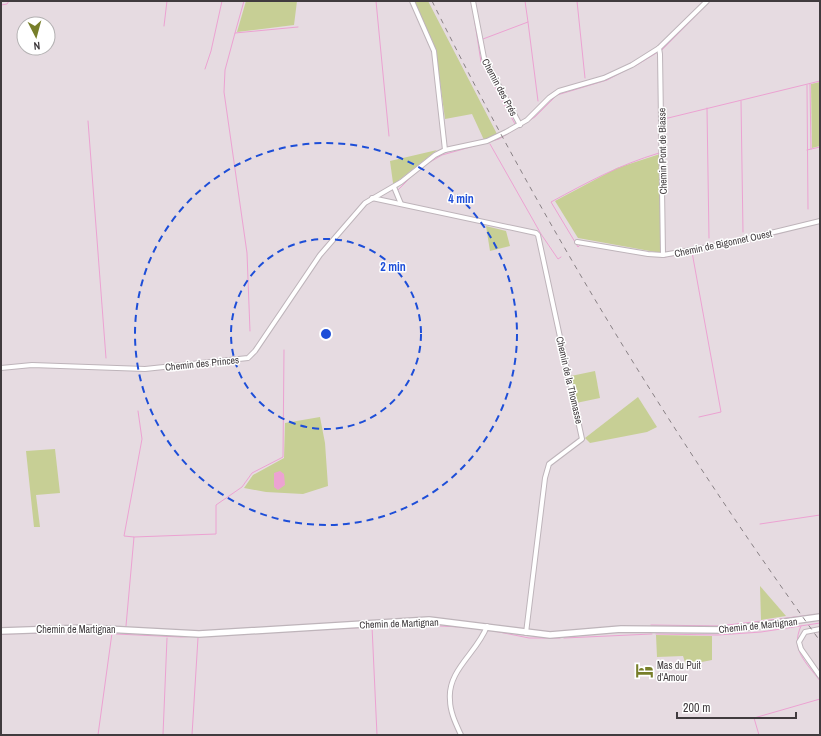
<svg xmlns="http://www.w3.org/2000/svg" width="821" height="736" viewBox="0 0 821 736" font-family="'Archivo Narrow',sans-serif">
<rect width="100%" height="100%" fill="#e6dbe1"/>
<g fill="#c7cf95">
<polygon points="246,1 297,1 294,25 237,32"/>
<polygon points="413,1 428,1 497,134 484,140 472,114 445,119 436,52 432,40"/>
<polygon points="820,82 820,146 812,148 811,84"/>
<polygon points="437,150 394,184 393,183 390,161"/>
<polygon points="660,154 661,253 578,238 555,201 617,168"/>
<polygon points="486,226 506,231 510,246 490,251"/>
<polygon points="595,371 600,398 576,403 571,376"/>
<polygon points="638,397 657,427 647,432 590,443 585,438"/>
<polygon points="320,417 325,443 328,486 303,494 266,492 244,488 253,475 284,458 285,423"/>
<polygon points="55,449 60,493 36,495 40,527 34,527 26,451"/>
<polygon points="760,586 786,616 761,620"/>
<polygon points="656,635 712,636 712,660 686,665 683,656 657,657"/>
</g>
<polygon fill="#eca2d2" points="280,471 284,474 285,485 278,490 274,487 274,473"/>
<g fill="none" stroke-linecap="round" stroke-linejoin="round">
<g stroke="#eca2d2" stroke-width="1">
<polyline points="376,1 389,136"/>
<polyline points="577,1 585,78"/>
<polyline points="1,5 7,4 9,1"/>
<polyline points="528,22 538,101"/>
<polyline points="475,23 481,62 515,124"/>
<polyline points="164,26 167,1"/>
<polyline points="235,33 244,1"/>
<polyline points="483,39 528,22 525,1"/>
<polyline points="661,51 710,1"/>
<polyline points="635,66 658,52"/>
<polyline points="205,69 211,51 222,1"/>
<polyline points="810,84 811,149"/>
<polyline points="807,85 808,209"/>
<polyline points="741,101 743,232"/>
<polyline points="707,108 709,238"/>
<polyline points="88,121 106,358"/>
<polyline points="490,144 541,234 558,259 561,257"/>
<polyline points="807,150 820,147"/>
<polyline points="662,152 664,151 664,119 820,81"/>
<polyline points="425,165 442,155 499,139 535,117 557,95 607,80 632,67"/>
<polyline points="398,190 415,173"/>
<polyline points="722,243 820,219"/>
<path d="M 581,244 L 578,247 L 551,202 C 588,182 619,165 659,153"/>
<polyline points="692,252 721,412 699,417"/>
<polyline points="665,257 731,245 784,232"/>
<polyline points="250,331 247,253 224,92 225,70 235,33 298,27"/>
<polyline points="760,524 820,515"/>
<polyline points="134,537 216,534 216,505 242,487 252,473 283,457 284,350"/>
<polyline points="651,625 719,626 820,614"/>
<polyline points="126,626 134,537 124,536 142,439 138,411"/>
<polyline points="372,626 377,735"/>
<path d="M 801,626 C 790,650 806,662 820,681"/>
<polyline points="373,627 419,625 461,627"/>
<polyline points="489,630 529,638 560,638"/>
<polyline points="1,634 73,632 181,637 370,627"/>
<polyline points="656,634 718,635 761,632 820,623"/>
<polyline points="564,638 652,634"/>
<polyline points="448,696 450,682"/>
<polyline points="98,735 112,633"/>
<polyline points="163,735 167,638"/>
<polyline points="192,735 198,638"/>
<polyline points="759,735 754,718 820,699"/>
</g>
<defs>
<g id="street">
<polyline points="412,1 434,51 445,150"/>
<polyline points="473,1 484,58 520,125"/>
<polyline points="659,48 660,54 663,255"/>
<polyline points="394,187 401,204"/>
<polyline points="372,198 536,233 538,235 582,439 549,464 545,478 526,633"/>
<polyline points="577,242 648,254 663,255 725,244 820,221"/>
<polyline points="1,368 32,365 145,369 248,358 255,351 320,255 365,203 401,182 435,155 445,150 487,141 506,132 527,120 549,98 559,91 604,78 632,65 659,48 707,1"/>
<polyline points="820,629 805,632 799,642 801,649 820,676"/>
<path d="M 461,735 C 456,724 450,712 450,700 C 447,670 478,652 487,626"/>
</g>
<polyline id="secondary" points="1,631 87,628 199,634 429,620 550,635 621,629 728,630 820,617"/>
</defs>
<use href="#street" stroke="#beb4ba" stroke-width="6"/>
<use href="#secondary" stroke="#beb4ba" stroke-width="8"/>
<use href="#street" stroke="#fff" stroke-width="4"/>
<use href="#secondary" stroke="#fff" stroke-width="5.5"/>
<path stroke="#898185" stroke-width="1" stroke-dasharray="5 5" stroke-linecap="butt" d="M 432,1 C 543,225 674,439 820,641"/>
</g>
<g fill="none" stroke="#1d4ed8" stroke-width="2" stroke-dasharray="7 5">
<circle cx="326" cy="334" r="95"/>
<circle cx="326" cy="334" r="191"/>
</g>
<defs>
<symbol id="hotel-bare" viewBox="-9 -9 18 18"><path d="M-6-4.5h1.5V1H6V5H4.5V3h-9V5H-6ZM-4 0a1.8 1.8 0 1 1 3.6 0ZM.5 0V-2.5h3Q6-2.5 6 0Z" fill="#777e29" stroke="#fff" stroke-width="2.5" paint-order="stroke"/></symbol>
</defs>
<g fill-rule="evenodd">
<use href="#hotel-bare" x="632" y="658" width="25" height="25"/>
</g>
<g text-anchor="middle" stroke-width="3" stroke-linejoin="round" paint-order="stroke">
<g font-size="10" fill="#403b3e" stroke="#fff">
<text transform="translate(500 87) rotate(62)" y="4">Chemin des Prés</text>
<text transform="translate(662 151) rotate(-91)" y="4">Chemin Pont de Biasse</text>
<text transform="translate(723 243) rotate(-12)" y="4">Chemin de Bigonnet Ouest</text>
<text transform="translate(202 363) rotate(-6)" y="4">Chemin des Princes</text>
<text transform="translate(570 380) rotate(77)" y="4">Chemin de la Thomasse</text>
<text transform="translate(399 623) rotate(-2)" y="4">Chemin de Martignan</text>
<text transform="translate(758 625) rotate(-6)" y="4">Chemin de Martignan</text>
<text x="76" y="633">Chemin de Martignan</text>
</g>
<g font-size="10" fill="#403b3e" stroke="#fff" text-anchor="start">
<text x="657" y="669">Mas du Puit<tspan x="657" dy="12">d'Amour</tspan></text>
</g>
</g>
<circle cx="326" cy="334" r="6" fill="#1d4ed8" stroke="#fff" stroke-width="2"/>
<g font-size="12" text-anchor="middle" font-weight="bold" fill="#1d4ed8" stroke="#fff" stroke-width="3" stroke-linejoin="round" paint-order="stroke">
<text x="461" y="203">4 min</text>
<text x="393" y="271">2 min</text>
</g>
<rect width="821" height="736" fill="none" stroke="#403b3e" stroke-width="4"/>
<g transform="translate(36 36) rotate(174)"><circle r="19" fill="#ffffff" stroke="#b3b1b2"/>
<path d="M0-3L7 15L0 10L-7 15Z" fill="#777e29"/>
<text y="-6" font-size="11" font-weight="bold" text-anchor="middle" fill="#403b3e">N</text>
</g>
<path d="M677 712v6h119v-6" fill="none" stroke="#403b3e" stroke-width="2"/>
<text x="683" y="712" font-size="12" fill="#403b3e" stroke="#ffffff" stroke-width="3" paint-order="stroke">200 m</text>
</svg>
